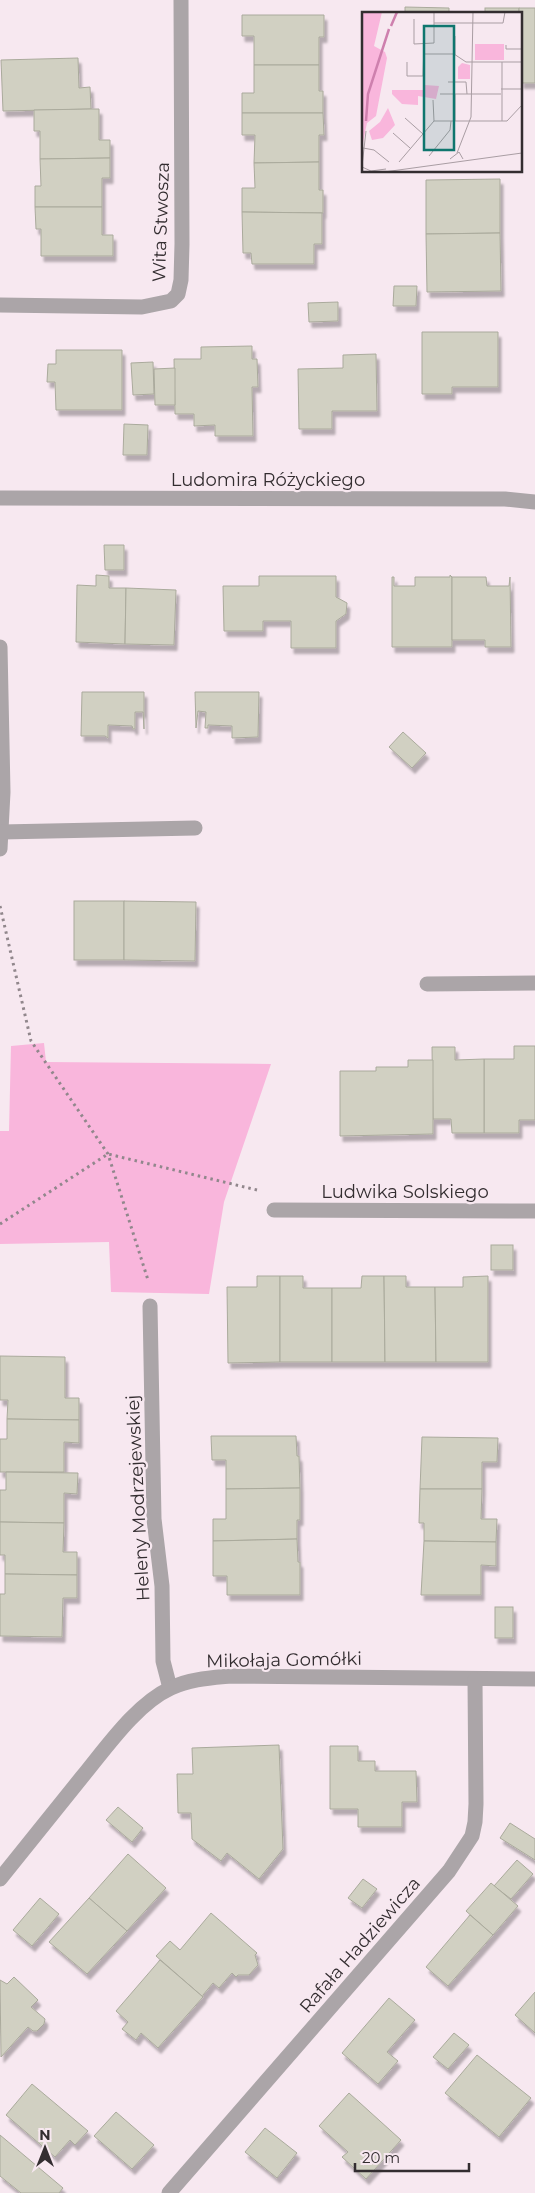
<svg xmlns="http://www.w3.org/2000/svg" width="535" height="2193" viewBox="0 0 535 2193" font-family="Montserrat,sans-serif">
<defs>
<filter id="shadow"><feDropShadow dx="3" dy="5.5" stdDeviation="1" flood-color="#0004"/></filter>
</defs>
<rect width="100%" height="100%" fill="#f7e8f0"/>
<polygon fill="#f9b6dc" points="44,1043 46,1062 271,1064 224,1202 209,1294 111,1292 109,1242 0,1244 0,1131 9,1131 11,1046"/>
<g fill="#d1d0c2" stroke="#aaaa9c" filter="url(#shadow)">
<polygon points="405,7 449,8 449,14 405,14"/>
<rect x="485" y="8" width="34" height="6"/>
<polygon points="519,8 535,8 535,83 521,83 521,14 519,14"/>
<polygon points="242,15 324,15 324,37 319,37 319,65 254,65 254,36 242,36"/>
<polygon points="78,58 79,88 90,87 91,109 3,111 1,60"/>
<polygon points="254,65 319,65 319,91 323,91 323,113 242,113 242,93 254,93"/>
<polygon points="91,109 99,109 99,140 110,140 110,158 40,159 40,131 34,131 34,110"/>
<polygon points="242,113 323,113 324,135 319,135 319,162 254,163 255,135 242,135"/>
<polygon points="110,158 110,178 102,178 102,207 35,207 35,186 41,186 40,159"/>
<polygon points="319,162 319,190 323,190 323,213 242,212 242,188 255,188 254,163"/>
<polygon points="500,179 500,233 426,234 426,180"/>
<polygon points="35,207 102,207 102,235 113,235 113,256 41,256 41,229 36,229"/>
<polygon points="242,212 322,213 322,244 314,244 314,264 252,264 251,253 243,253"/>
<polygon points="500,233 501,291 427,292 426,234"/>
<polygon points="394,286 417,286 416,306 393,306"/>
<polygon points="338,302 338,321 309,322 308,303"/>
<polygon points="422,332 498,332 498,387 452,387 452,394 422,394"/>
<polygon points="252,346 252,359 257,359 258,387 252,387 253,436 215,436 215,425 194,426 194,414 175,414 174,359 201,359 201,347"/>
<polygon points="56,350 122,350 122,410 56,410 55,382 47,382 48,364 56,364"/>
<polygon points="376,354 377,411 332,411 332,429 299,429 298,369 343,368 343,355"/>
<polygon points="153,362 154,394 133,395 131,363"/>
<polygon points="175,368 175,405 155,405 154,369"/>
<polygon points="124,424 148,425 147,455 123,455"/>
<polygon points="104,545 124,545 124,570 105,570"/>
<polygon points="96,575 109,576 109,588 126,588 125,644 76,642 77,585 96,586"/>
<polygon points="450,575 452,577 452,647 392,647 392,577 394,577 394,586 415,586 415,577 450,577"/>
<polygon points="259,576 336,576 336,597 347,603 346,614 336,621 336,648 291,648 291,621 263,621 263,631 224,631 223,586 259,586"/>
<polygon points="452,577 486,577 487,586 509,586 510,577 511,647 485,647 485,640 452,640"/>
<polygon points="126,588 176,590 174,645 125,644"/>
<polygon points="82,692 144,692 144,729 143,712 135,712 135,729 133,729 132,726 108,725 108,738 105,736 81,736"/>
<polygon points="195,692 259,692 258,737 232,738 232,726 208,725 208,728 205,728 206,712 198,711 196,728"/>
<polygon points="403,732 426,753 412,768 389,747"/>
<rect x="74" y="901" width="50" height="59"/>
<polygon points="124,901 196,902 195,961 124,960"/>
<polygon points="514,1046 535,1046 535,1120 519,1120 519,1133 484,1133 484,1059 514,1059"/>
<polygon points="432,1047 455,1047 455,1060 484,1059 484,1133 452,1133 451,1119 433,1119"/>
<polygon points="408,1060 433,1060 433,1134 340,1136 340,1071 376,1071 376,1067 408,1067"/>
<rect x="491" y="1245" width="22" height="25"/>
<polygon points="257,1276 280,1276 280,1362 228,1363 227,1287 257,1287"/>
<polygon points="280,1276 303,1276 303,1288 332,1288 332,1362 280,1362"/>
<polygon points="362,1276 384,1276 385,1362 332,1362 332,1288 361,1288"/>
<polygon points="384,1276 406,1276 406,1287 435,1287 436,1362 385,1362"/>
<polygon points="488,1276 488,1362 436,1362 435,1287 463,1287 463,1277"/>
<polygon points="0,1356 65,1357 65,1398 79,1398 79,1420 7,1419 8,1400 0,1400"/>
<polygon points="7,1419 79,1420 79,1443 64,1442 64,1472 0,1472 0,1439 7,1439"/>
<polygon points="211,1436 296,1436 297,1456 299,1456 300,1488 226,1489 226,1460 212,1460"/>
<polygon points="422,1437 498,1438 497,1462 482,1462 482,1489 420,1489"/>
<polygon points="6,1472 78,1473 77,1494 64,1493 64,1523 0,1522 0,1490 6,1490"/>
<polygon points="300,1488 300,1520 297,1520 297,1539 213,1541 213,1519 226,1519 226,1489"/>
<polygon points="420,1489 482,1489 481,1519 497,1519 496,1542 424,1541 424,1523 419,1523"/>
<polygon points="0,1522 64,1523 63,1552 77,1552 77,1575 5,1574 5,1555 0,1555"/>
<polygon points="297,1539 298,1562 300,1562 300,1595 227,1595 227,1576 213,1576 213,1541"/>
<polygon points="424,1541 496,1542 496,1566 481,1565 481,1595 421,1595"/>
<polygon points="5,1574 77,1575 77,1598 63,1598 62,1637 0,1636 0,1594 5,1594"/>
<rect x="495" y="1607" width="18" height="31"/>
<polygon points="279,1745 283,1849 259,1879 227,1853 221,1861 192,1839 191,1813 178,1813 177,1774 193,1774 192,1748"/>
<polygon points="330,1746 358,1746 358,1761 375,1761 375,1771 416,1771 417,1802 402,1802 402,1827 358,1827 358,1809 330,1809"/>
<polygon points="118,1807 143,1828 132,1842 106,1820"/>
<polygon points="510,1823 535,1839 535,1860 500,1838"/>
<polygon points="128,1854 166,1888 127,1931 89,1898"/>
<polygon points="517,1860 533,1874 511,1899 494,1886"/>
<polygon points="363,1879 377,1889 362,1908 348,1898"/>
<polygon points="491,1883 518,1906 493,1935 466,1911"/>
<polygon points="40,1898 59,1914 32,1946 13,1930"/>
<polygon points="89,1898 127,1931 87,1974 49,1942"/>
<polygon points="211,1913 257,1953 255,1955 258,1965 249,1975 238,1975 236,1977 232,1973 219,1988 213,1983 203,1995 203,1997 156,1956 170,1941 180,1950"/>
<polygon points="470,1915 493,1935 448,1986 426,1967"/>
<polygon points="160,1960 203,1997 158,2048 141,2033 136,2040 122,2029 128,2022 116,2011"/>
<polygon points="14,1977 38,2000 31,2007 45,2019 44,2024 37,2031 33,2031 28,2027 1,2057 0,1980 7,1984"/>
<polygon points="535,1992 535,2033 515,2015"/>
<polygon points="389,1998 415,2020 387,2052 398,2061 378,2084 342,2053"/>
<polygon points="454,2033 469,2045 448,2069 433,2057"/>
<polygon points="477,2055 531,2098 499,2137 445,2093"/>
<polygon points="32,2084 88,2131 75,2145 70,2140 55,2157 6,2115"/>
<polygon points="349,2093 401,2140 366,2179 342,2157 348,2152 319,2126"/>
<polygon points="116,2112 154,2145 132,2169 94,2136"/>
<polygon points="265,2128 297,2153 277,2178 245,2152"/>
<polygon points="0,2135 63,2188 59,2193 21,2193 0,2176"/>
</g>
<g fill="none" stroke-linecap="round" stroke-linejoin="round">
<g stroke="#91878c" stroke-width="3" stroke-dasharray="2.5 4" stroke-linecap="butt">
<polyline points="0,906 31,1041 108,1154 148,1280"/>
<polyline points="0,1224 108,1154 257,1190"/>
</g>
<g stroke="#aba5a8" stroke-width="15">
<polyline points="0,305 142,307 171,301 178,294 181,280 182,244 181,0"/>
<polyline points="0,498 505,499 535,502"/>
<polyline points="0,647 3,792 0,849"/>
<polyline points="1,832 195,828"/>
<polyline points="427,984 535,983"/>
<polyline points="274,1210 535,1211"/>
<polyline points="150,1306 154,1519 162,1586 163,1661 170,1688"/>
<path d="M 0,1879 C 27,1845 55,1811 82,1777 C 106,1748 136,1704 171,1688 C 190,1679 210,1678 231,1676 L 535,1679"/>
<polyline points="169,2193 449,1871 472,1836 475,1822 476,1804 475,1680"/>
</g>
</g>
<g text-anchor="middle" stroke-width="4.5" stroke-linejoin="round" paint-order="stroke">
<g font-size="18" fill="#332d30" stroke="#f7e8f0">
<text transform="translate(161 222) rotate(-88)" y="6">Wita Stwosza</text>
<text x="268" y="486">Ludomira Różyckiego</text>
<text x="405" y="1198">Ludwika Solskiego</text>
<text transform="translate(138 1498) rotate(-93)" y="6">Heleny Modrzejewskiej</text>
<text transform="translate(284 1660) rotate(-1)" y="6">Mikołaja Gomółki</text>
<text transform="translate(360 1945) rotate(-49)" y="6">Rafała Hadziewicza</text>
</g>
</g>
<g transform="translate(362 12)">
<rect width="160" height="160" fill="#f7e8f0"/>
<path d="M 0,0 L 20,0 L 12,34 L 23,40 L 25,46 L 14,104 L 5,111 L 0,135 ZM 113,32 L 142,32 L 142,48 L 113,48 ZM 100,51 L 108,53 L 108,67 L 96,67 L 96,55 ZM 63,73 L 77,74 L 74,87 L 56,84 L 56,93 L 40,92 L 30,82 L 30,78 L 62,78 ZM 26,96 L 33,113 L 21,126 L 10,128 L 7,119 L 18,110 Z" fill="#f9b6dc"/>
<path fill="none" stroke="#ce80ae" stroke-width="2.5" d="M 29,14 L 35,0M 4,109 L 6,82 L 27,17"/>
<path fill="none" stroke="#a99da3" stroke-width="1" d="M 52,7 L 52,32 L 72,31 L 72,0M 72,11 L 141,11 L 143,0M 144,33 L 144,37 L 160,37M 62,42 L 92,42 L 104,50 L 160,50M 93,43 L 93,24M 45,50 L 45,64 L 61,64 L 62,31M 86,70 L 104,70 L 105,82M 139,77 L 160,77M 78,82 L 139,82M 71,88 L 72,109M 43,106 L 61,122M 93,109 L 93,82M 140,109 L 140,50M 31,121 L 48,136M 1,136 L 12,138 L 27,150M 95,141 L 109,105 L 111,0M 67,144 L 88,118 L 89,109M 88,147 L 97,140 L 101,147M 37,150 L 72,109 L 145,109 L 160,93M 0,154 L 4,119M 0,155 L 9,159 L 24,157M 22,160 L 160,141"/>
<path fill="#0f766e" fill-opacity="0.15" stroke="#0f766e" stroke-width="2.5" d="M 62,14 L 92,14 L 92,138 L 62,138 Z"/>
<rect width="160" height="160" fill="none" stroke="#332d30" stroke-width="2.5"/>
</g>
<g transform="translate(45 2148)" stroke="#f7e8f0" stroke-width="4" paint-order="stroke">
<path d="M0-4L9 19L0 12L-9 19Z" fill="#332d30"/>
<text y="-8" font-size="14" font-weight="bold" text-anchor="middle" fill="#332d30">N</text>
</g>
<path d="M355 2163v8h114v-8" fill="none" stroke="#332d30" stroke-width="2.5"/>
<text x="362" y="2163" font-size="15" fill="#332d30" stroke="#f7e8f0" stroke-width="4" paint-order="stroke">20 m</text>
</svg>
